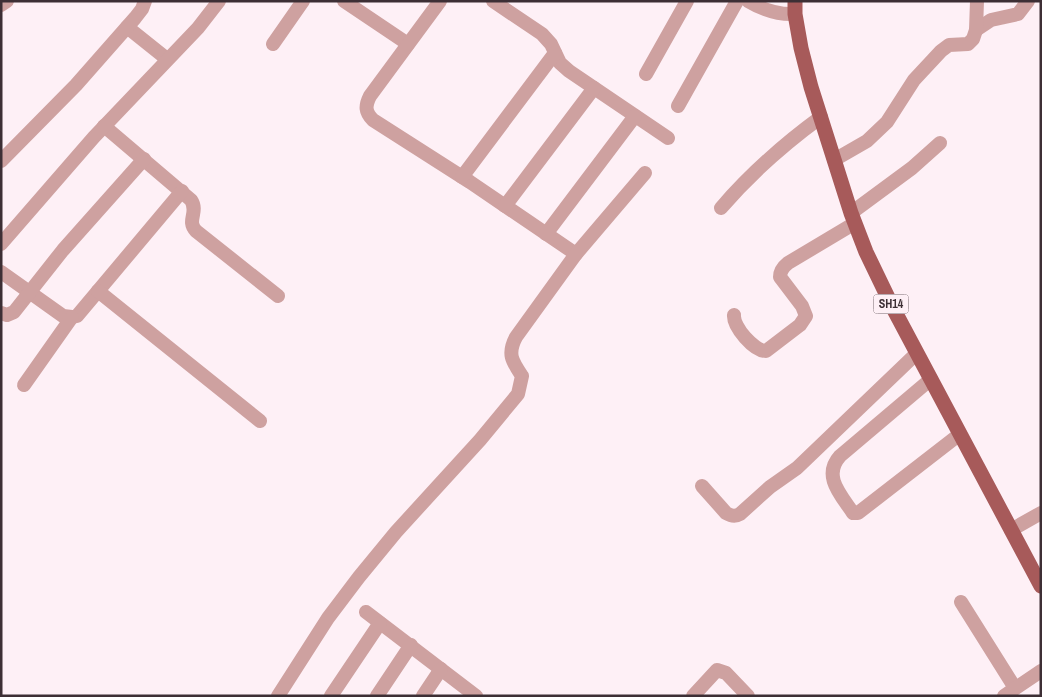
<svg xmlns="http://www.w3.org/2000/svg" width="1042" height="697" viewBox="0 0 1042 697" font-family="'Archivo Narrow',sans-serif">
<rect width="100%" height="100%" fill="#fef0f6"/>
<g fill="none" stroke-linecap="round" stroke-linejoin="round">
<g stroke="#cea1a0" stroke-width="14">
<polyline points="344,1 408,44"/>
<path d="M 440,1 L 370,96 C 365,106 365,112 373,120 L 470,182 L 576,254"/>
<polyline points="493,1 542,34 551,44 560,63 569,71 668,138"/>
<path d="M 748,1 C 763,10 777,15 795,14"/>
<polyline points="1,5 7,1"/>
<polyline points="127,27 167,59"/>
<polyline points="976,30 991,20 1018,14 1028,1"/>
<polyline points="273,44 303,1"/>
<polyline points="646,74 687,1"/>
<polyline points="678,106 737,1"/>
<path d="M 104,126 L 191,200 C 199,212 186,221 196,231 L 278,296"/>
<polyline points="834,160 867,141 887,122 914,80 941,51 949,45 968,44 973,39 976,30 977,1"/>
<polyline points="1,161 76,85 135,18 142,9 145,1"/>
<polyline points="462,177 555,53"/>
<polyline points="505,206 594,88"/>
<path d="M 721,208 C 751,173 784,144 821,117"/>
<polyline points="851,213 912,168 940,143"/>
<polyline points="546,234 635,116"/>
<polyline points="1,244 94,137 198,28 219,1"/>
<polyline points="1,272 63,316 72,317 77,316 182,191"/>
<polyline points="98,291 260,421"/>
<polyline points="1,313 7,315 14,312 63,250 144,159"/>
<path d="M 734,315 C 733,327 754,351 766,351 L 800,325 L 806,316 L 802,306 L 780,277 C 780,271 783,267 788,263 L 855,223"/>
<path d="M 931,379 L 840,456 C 822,476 841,495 853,513 L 858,513 L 960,434"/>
<polyline points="24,385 72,317"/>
<path d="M 702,486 L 726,513 C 731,516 735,517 740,514 L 770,487 L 797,468 L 917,353"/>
<polyline points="1011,530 1041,513"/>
<polyline points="961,602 1015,688"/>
<polyline points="366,612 476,696"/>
<path d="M 278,696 L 328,618 L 359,577 L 396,532 L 480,440 L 518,394 L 522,376 C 512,361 507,354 516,337 L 576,254 L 645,173"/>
<polyline points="331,696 380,623"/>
<polyline points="377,696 411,645"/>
<polyline points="423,696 441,669"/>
<polyline points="693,696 717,670 726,673 748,696"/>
<polyline points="1004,696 1041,671"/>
</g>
<polyline stroke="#a75a5a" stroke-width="15" points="795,1 795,14 801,48 811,87 851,213 866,252 893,308 1041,586"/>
</g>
<g text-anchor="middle" stroke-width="5" stroke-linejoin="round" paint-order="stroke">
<rect fill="#fef0f6" stroke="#77696f" stroke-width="1" x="873.5" y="294.5" width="35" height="19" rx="4"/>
<g font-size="12" font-weight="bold" fill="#3d2f35">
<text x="891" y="308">SH14</text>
</g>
</g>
<rect width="1042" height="697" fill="none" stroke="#3d2f35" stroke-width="5"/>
</svg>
